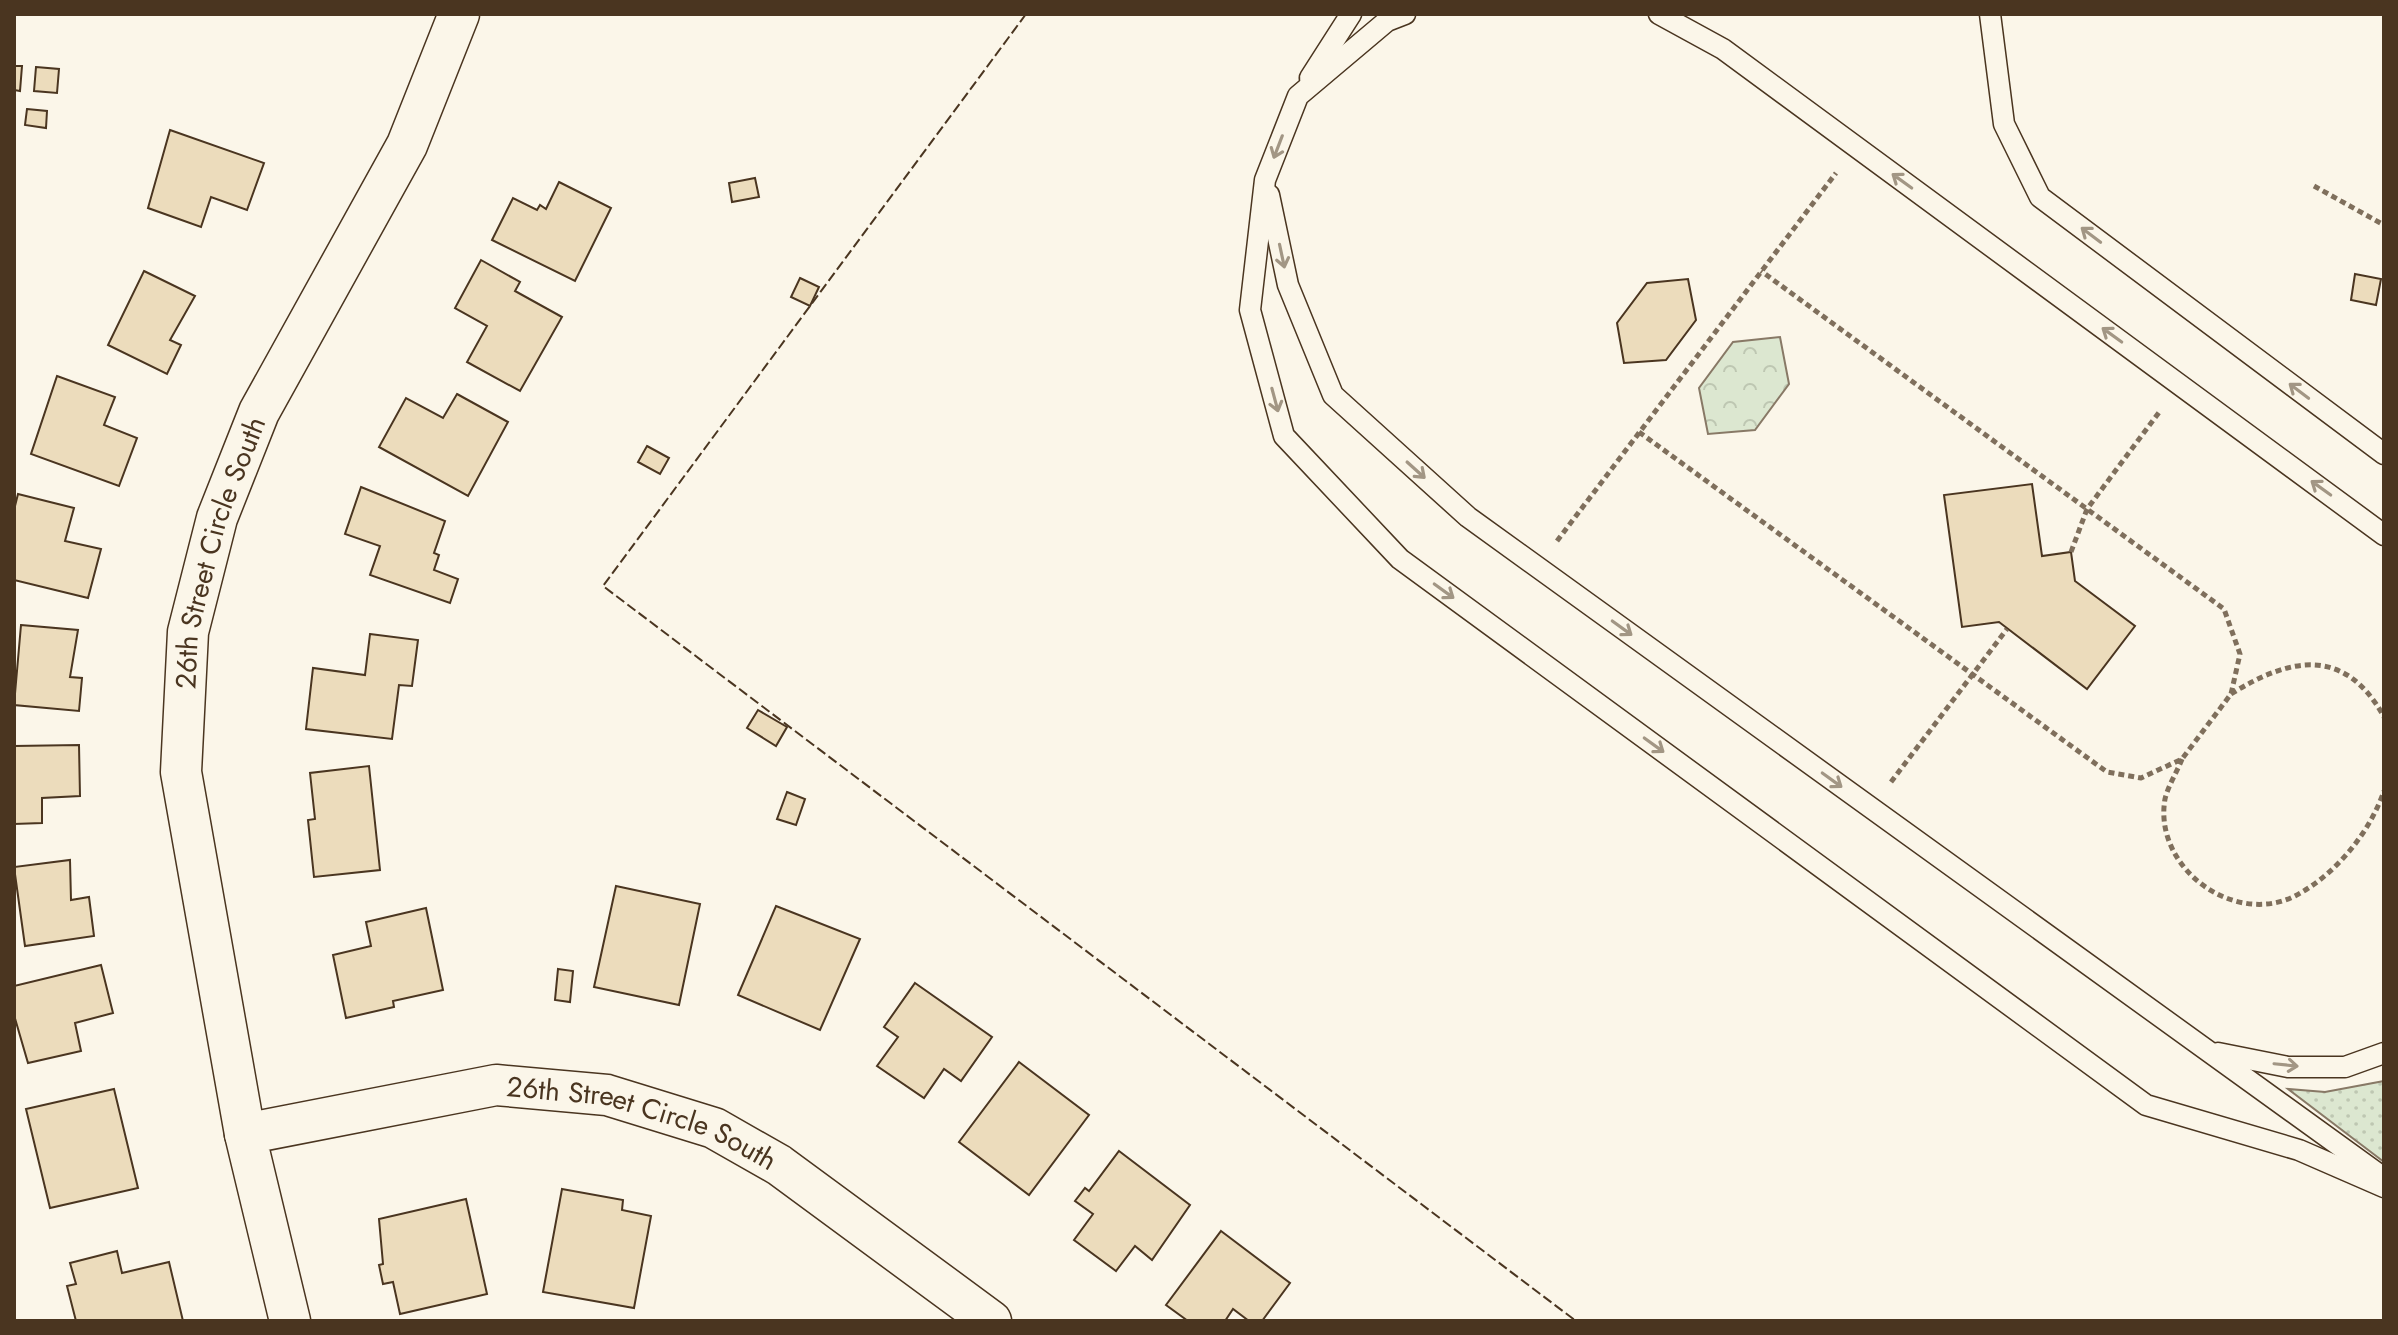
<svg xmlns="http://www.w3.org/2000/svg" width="2398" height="1335" viewBox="0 0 2398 1335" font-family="Jost,sans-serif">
<defs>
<pattern id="grass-dots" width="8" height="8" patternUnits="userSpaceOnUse" patternTransform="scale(2)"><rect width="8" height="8" fill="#dce7d0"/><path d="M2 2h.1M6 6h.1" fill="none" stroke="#bec7b2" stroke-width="1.8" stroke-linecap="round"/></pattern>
<pattern id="park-crowns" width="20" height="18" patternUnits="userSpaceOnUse" patternTransform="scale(2)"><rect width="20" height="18" fill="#dce7d0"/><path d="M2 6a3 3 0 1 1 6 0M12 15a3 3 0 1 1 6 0" fill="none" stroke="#bec7b2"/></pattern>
</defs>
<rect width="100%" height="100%" fill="#fbf6e9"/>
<polygon fill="url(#grass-dots)" stroke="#887966" stroke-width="2" points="2384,1081 2384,1162 2288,1089 2325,1092"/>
<polygon fill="url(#park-crowns)" stroke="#887966" stroke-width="2" points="1780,337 1789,384 1755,430 1708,434 1699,388 1733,342"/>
<g fill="#ecdcbc" stroke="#4a3520" stroke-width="2">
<polygon points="14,66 22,66 20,91 14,90"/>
<polygon points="36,67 59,69 57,93 34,91"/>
<polygon points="27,109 47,111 46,128 25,125"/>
<polygon points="170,130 264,163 247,210 211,197 201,227 148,208"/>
<polygon points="755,178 759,197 732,202 729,183"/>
<polygon points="559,182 611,208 575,281 492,240 513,198 537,210 540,205 546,209"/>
<polygon points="481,260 520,282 515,291 562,317 520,391 467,362 487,326 455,308"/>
<polygon points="144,271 195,296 170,340 181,345 167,374 108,345"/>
<polygon points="2355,274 2381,279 2376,305 2351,300"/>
<polygon points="800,278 819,287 810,306 791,297"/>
<polygon points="1688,279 1696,320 1666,360 1624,363 1617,323 1647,283"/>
<polygon points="57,376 115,397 104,425 137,438 119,486 31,454"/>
<polygon points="457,394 508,422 468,496 379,447 406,398 443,418"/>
<polygon points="647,446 669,458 660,474 638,462"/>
<polygon points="2032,484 2042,556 2071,552 2075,581 2135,626 2087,689 1999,622 1962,627 1944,495"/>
<polygon points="361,487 445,521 434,553 439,555 434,570 458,579 450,603 370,575 380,546 345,534"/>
<polygon points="18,494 74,508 65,541 101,549 88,598 14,580 14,510"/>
<polygon points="21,625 78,630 70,677 82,678 79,711 14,705"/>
<polygon points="370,634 418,640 412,686 399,685 392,739 306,729 313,668 365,675"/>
<polygon points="758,710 787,727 776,746 747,728"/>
<polygon points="79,745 80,796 42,798 42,823 14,824 14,746"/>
<polygon points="369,766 380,870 314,877 308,820 315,819 310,773"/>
<polygon points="787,792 805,799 796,825 777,819"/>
<polygon points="70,860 71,900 89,897 94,936 25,946 14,867"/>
<polygon points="616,886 700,904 679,1005 594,987"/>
<polygon points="776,906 860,939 820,1030 738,995"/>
<polygon points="426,908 443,990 393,1001 394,1007 346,1018 333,955 371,946 366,922"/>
<polygon points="101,965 113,1013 75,1023 81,1051 28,1063 14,1015 14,986"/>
<polygon points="558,969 573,971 570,1002 555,1000"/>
<polygon points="915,983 992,1037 961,1081 944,1069 924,1098 877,1066 898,1037 884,1027"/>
<polygon points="1019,1062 1089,1115 1029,1195 959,1142"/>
<polygon points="114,1089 138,1188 50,1208 26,1109"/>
<polygon points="1119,1151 1190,1205 1152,1260 1135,1246 1116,1271 1074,1240 1093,1214 1075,1201 1085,1188 1089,1191"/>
<polygon points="562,1189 623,1200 622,1210 651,1216 634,1308 543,1292"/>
<polygon points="466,1199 487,1294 400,1314 393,1282 383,1284 379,1265 383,1264 379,1219"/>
<polygon points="1221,1231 1290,1283 1262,1321 1249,1321 1233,1309 1225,1321 1188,1321 1166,1305"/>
<polygon points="117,1251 122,1273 169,1262 183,1321 76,1321 67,1286 76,1284 70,1263"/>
</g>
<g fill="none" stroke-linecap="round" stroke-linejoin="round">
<defs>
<g id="service">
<polyline points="1405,14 1387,21 1298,96 1265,180 1250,310 1284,436 1400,559 2146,1105 2299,1150 2384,1187"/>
<polyline points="1659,14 1723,49 2384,535"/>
<polyline points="1990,14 2004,124 2040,197 2384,454"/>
<polyline points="1310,78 1351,14"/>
<polyline points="1269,195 1288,285 1333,395 1468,517 2384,1178"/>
<polyline points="2218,1053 2288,1067 2345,1067 2384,1053"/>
</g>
<g id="minor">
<path id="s1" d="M 245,1134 L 181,772 L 188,632 L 217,518 L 259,412 L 407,145 L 459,14"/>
<path id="s2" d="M 290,1321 L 245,1134 L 496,1085 L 607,1095 L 714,1128 L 779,1165 L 991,1321"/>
</g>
</defs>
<use href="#service" stroke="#4a3520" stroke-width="23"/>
<use href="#minor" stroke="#4a3520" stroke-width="43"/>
<g stroke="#7f6f5c" stroke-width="5" stroke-dasharray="6 4" stroke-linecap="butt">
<polyline points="2314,186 2384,225"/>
<polyline points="1639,432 2107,772 2141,778 2182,759 2231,694 2240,654 2224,609 1761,271"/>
<polyline points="1557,541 1836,173"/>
<polyline points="2071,552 2087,509 2160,411"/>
<path d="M 2231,694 C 2290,657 2345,646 2384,717"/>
<path d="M 2182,759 C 2177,772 2168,786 2165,799 C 2153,867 2233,927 2295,896 C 2335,875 2369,834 2384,791"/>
<polyline points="1891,782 2007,629"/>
</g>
<use href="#service" stroke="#fbf6e9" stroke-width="20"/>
<use href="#minor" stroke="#fbf6e9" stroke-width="40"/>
<polyline stroke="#4a3520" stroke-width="2" stroke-dasharray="10 4" stroke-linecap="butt" points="1026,14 603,586 1576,1321"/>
</g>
<defs><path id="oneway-shaft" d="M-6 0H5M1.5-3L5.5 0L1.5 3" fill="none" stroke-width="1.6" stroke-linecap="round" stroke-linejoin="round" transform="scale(2)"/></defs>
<g stroke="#a29684">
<use href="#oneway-shaft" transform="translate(1278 147) rotate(111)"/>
<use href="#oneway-shaft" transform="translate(1902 181) rotate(-144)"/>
<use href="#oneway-shaft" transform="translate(2091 235) rotate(-143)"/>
<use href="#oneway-shaft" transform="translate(1282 256) rotate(78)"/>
<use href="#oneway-shaft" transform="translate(2112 335) rotate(-144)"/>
<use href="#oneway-shaft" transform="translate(2299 391) rotate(-143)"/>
<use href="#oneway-shaft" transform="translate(1275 400) rotate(75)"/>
<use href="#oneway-shaft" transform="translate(1416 470) rotate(42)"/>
<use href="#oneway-shaft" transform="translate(2321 488) rotate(-144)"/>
<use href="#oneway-shaft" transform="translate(1444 591) rotate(36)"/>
<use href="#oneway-shaft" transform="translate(1622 628) rotate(36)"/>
<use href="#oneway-shaft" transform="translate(1654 745) rotate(36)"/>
<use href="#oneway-shaft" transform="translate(1832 780) rotate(36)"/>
<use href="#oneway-shaft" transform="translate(2286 1065) rotate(6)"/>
</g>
<g text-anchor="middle" stroke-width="6" stroke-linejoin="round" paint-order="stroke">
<g font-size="28" fill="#4a3520" stroke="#fbf6e9">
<text dy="10" stroke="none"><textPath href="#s1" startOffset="592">26th Street Circle South</textPath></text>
<text dy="10" stroke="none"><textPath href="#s2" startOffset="600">26th Street Circle South</textPath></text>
</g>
</g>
<rect width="2398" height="1335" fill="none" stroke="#4a3520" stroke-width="32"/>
</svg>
